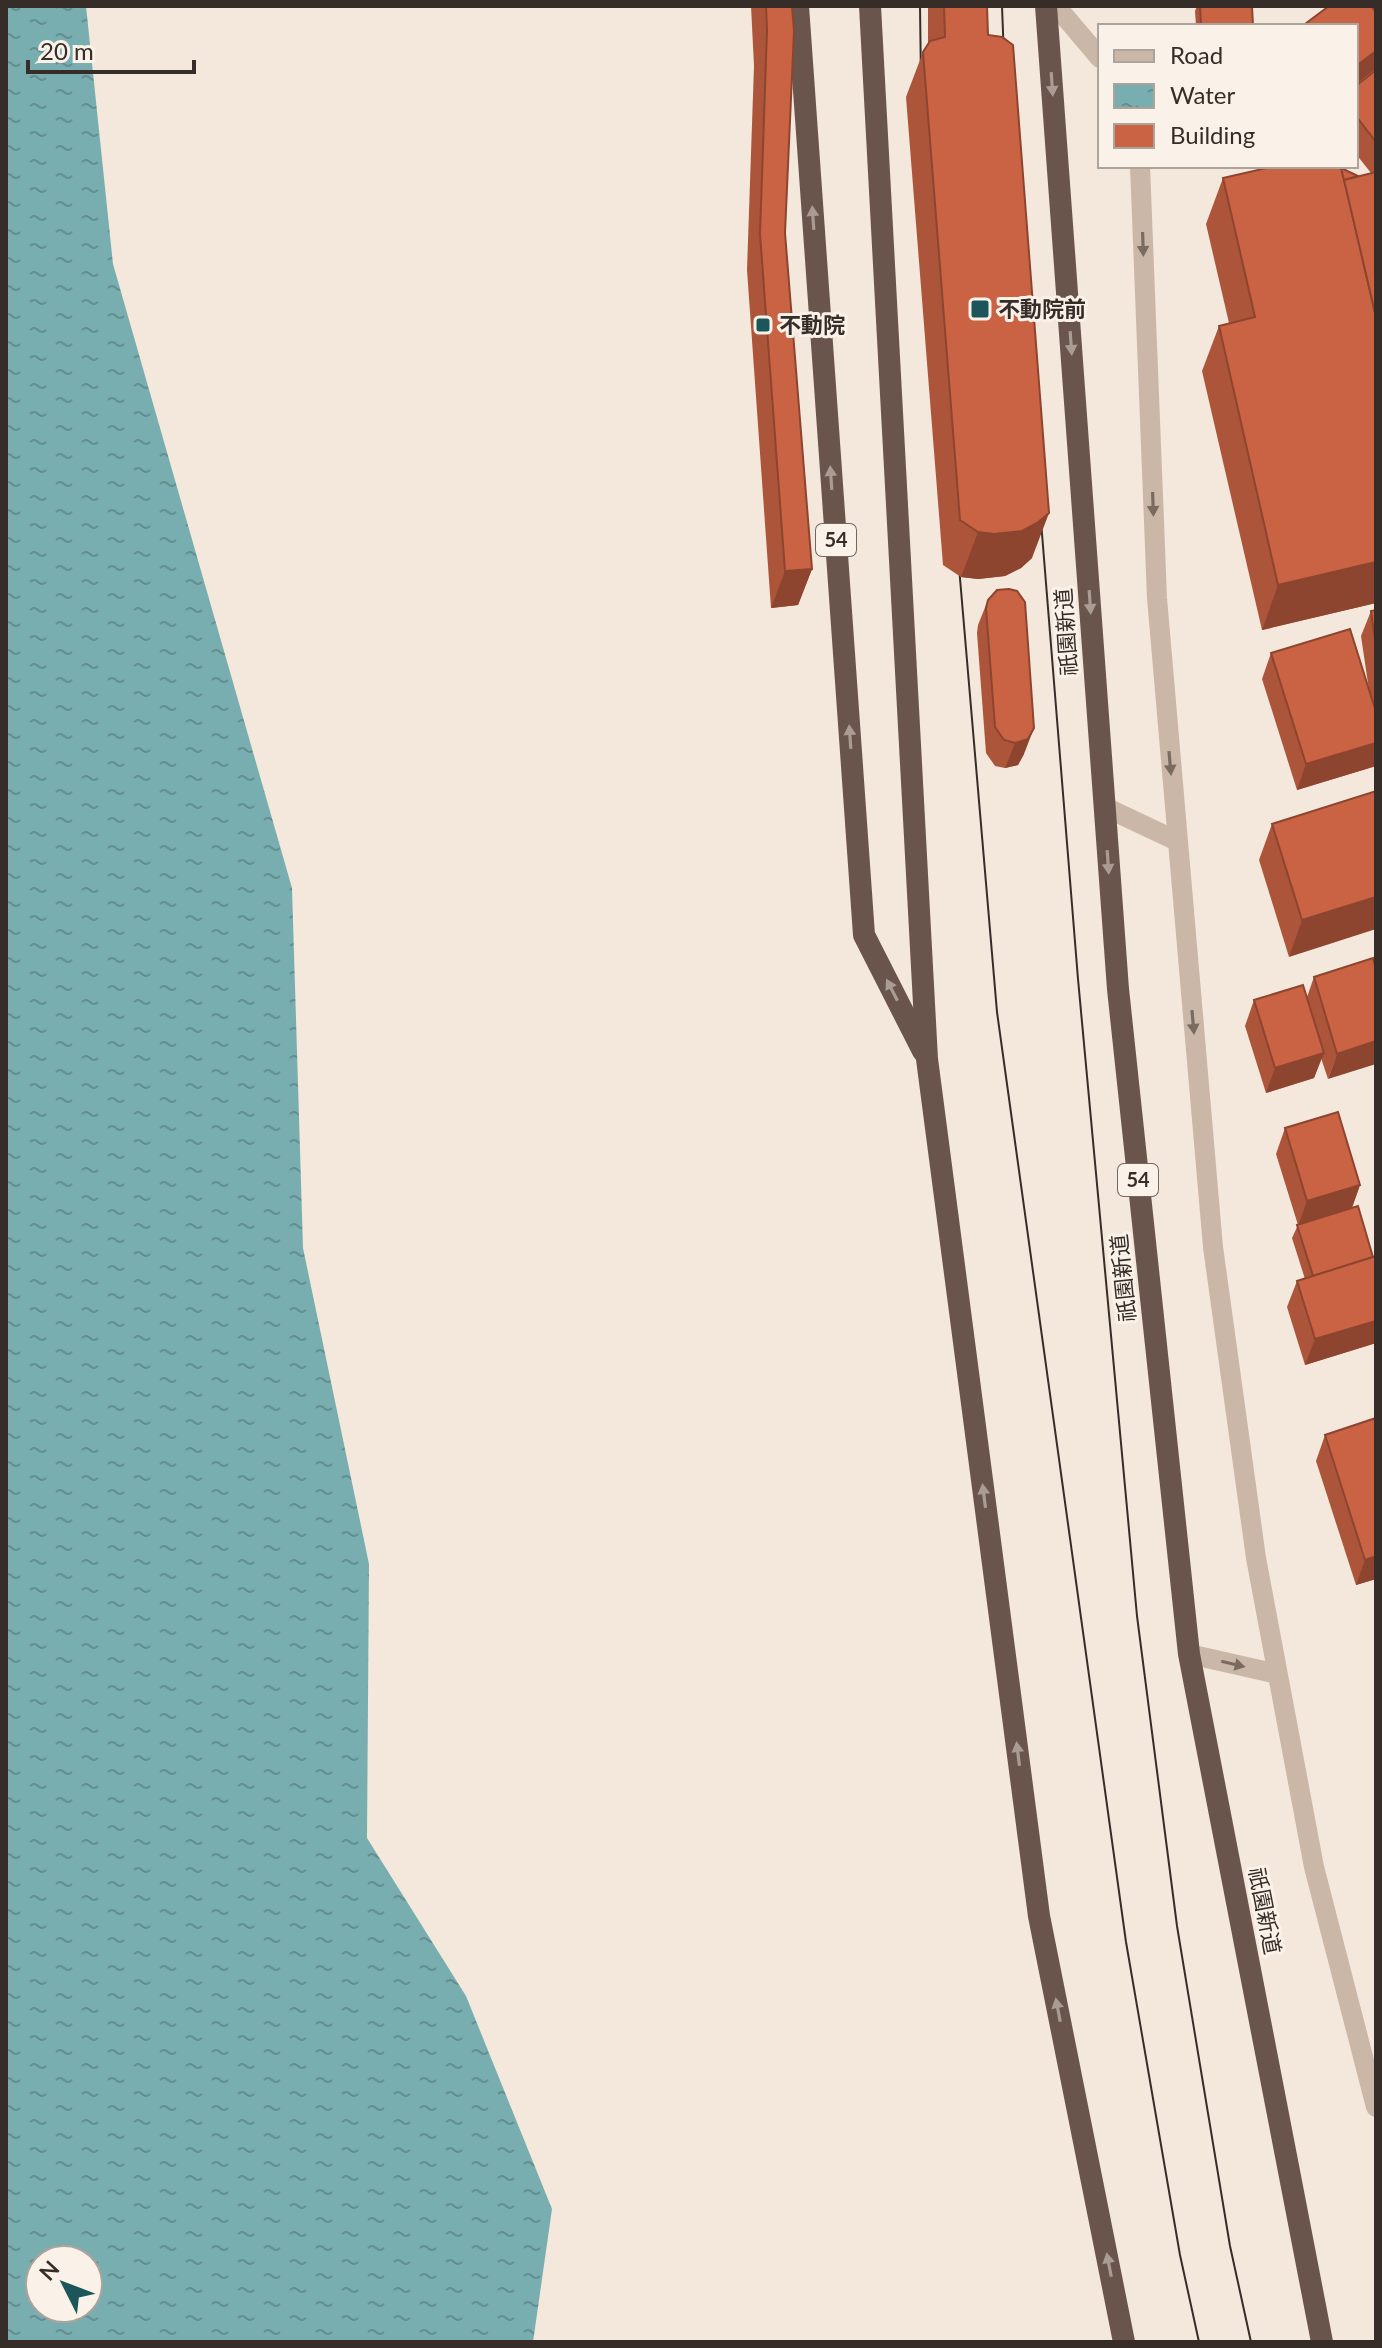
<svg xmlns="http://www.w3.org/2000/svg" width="1382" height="2348" viewBox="0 0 1382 2348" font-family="Lato,'Noto Sans JP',sans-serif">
<defs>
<pattern id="water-ripples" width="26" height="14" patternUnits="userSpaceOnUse" patternTransform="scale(2)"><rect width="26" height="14" fill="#79aeb0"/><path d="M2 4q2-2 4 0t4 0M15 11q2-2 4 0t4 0" fill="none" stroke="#648e8f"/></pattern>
</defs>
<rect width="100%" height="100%" fill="#f3e8db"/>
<path fill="url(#water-ripples)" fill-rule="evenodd" d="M 6,6 L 86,6 L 113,264 L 292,888 L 303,1248 L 369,1564 L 367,1838 L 466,1996 L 552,2209 L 533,2342 L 6,2342 ZM 40,2260 L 88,2260 L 88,2308 L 40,2308 Z"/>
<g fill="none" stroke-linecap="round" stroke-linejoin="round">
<g stroke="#cbb7a7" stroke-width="20">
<polyline points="1056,6 1100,58"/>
<polyline points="1140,166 1157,598 1213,1247 1256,1558 1314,1867 1376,2107"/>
<polyline points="1105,807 1177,841"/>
<polyline points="1189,1654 1277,1674"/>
</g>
<g stroke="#69554c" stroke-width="22">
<polyline points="798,6 864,935 923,1051"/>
<polyline points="870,6 927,1059 1039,1916 1124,2342"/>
<polyline points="1046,6 1118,989 1189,1654 1322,2342"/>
</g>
<g stroke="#372d28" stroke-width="2">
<polyline points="920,6 921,81"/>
<polyline points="1002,6 1004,58"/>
<polyline points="1040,509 1078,979 1137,1616 1177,1926 1230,2246 1251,2342"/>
<polyline points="958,555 997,1012 1126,1942 1180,2255 1199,2342"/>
</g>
</g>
<g fill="#ad553a">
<polygon points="751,6 792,6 785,233 812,569 798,605 771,608 747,270 754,66"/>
<polygon points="928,6 987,6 988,35 1032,558 1021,568 1005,576 978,579 961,577 943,565 906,97 923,52 928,44"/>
<polygon points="1197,6 1252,6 1253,26 1196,26 1195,11"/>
<polygon points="1376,70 1376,603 1262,630 1202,371 1219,326 1229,323 1206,224 1223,178 1341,168 1358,176 1371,173 1356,154 1356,86"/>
<polygon points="988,600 1024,754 1018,765 1005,768 995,766 986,753 977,633 978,625"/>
<polygon points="1376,610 1376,705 1374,705 1376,712 1376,766 1297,790 1262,679 1271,653 1369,690 1361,636 1371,611"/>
<polygon points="1376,791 1289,957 1259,860 1272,824"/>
<polygon points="1373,958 1328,1079 1321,1058 1314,1078 1266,1093 1245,1026 1254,1000 1307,997 1314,977"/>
<polygon points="1285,1128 1360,1185 1352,1208 1373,1257 1376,1256 1376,1343 1305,1365 1287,1307 1297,1281 1305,1279 1292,1238 1298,1225 1276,1154"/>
<polygon points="1376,1418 1376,1579 1356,1585 1316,1461 1325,1435"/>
</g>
<g fill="#8d452f">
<polygon points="1376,51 1376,69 1356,85 1356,66"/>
<polygon points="1049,513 1032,558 1021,568 1005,576 978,579 961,577 978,532"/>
<polygon points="1376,562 1376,603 1262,630 1278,585"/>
<polygon points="812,569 798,605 771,608 785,571"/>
<polygon points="1034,728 1024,754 1018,765 1005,768 1015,743"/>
<polygon points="1376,743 1376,766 1297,790 1306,764"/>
<polygon points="1376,897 1376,929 1289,957 1302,920"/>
<polygon points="1376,1041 1376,1064 1328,1079 1337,1054"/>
<polygon points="1324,1053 1314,1078 1266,1093 1275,1068"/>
<polygon points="1360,1185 1351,1210 1298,1226 1307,1201"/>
<polygon points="1376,1321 1376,1343 1305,1365 1315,1339"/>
<polygon points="1376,1556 1376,1579 1356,1585 1365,1560"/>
</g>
<g fill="#c96343" stroke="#8d452f" stroke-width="2">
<polygon points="766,6 792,6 794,31 785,233 812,569 785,571 760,234 767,30"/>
<polygon points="944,6 987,6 988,35 1002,37 1013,45 1049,513 1037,523 1022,531 994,534 978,532 960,520 923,52 930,41 945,37"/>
<polygon points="1200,6 1252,6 1253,26 1201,26"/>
<polygon points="1329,6 1371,6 1376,12 1376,51 1356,66 1356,26 1306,26 1305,24"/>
<polygon points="1376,70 1376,142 1356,116 1356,86"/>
<polygon points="1275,166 1341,166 1376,317 1376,562 1278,585 1219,326 1255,317 1223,178"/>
<polygon points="1341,168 1358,176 1344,180"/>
<polygon points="1376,172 1376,317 1344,180"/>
<polygon points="1009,589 1017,591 1025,602 1034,728 1028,739 1015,743 1004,740 995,727 986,608 988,600 997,590"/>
<polygon points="1376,610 1376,647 1371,611"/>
<polygon points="1350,629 1376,712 1376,743 1306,764 1271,653"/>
<polygon points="1376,791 1376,897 1302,920 1272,824"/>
<polygon points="1373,958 1376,970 1376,1041 1337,1054 1314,977"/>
<polygon points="1303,985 1324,1053 1275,1068 1254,1000"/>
<polygon points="1338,1112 1360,1185 1307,1201 1285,1128"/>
<polygon points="1358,1206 1373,1257 1313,1276 1297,1225"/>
<polygon points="1376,1256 1376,1321 1315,1339 1297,1281"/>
<polygon points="1376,1418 1376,1556 1365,1560 1325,1435"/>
</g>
<defs><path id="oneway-solid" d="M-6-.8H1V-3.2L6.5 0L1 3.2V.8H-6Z" transform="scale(2)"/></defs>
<g fill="#aa9c92">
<use href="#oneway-solid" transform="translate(1052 84) rotate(86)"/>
<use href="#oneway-solid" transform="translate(813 218) rotate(-94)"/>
<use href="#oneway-solid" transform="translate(1071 343) rotate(86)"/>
<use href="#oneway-solid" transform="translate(831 478) rotate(-94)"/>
<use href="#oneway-solid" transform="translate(1090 602) rotate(86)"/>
<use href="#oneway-solid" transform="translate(850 737) rotate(-94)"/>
<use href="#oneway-solid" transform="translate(1108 862) rotate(86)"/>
<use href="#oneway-solid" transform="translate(892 990) rotate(-117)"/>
<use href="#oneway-solid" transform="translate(984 1496) rotate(-97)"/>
<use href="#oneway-solid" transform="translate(1018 1754) rotate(-97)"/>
<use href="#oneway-solid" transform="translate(1058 2010) rotate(-101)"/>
<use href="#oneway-solid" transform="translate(1109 2265) rotate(-101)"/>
</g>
<g fill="#7a6b61">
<use href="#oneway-solid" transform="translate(1143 244) rotate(88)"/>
<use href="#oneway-solid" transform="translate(1153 504) rotate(88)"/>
<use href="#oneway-solid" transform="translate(1170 763) rotate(85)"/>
<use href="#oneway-solid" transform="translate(1193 1022) rotate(85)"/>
<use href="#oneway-solid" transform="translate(1233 1664) rotate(13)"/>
</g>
<g fill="#1c565a" stroke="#faf2e8" stroke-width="3">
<rect x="970" y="299" width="20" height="20" rx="4"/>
<rect x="755" y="317" width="16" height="16" rx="4"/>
</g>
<g text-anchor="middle" stroke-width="6" stroke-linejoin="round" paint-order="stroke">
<g fill="#faf2e8" stroke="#726862" stroke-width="2">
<rect x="816" y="524" width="40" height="32" rx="6"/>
<rect x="1118" y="1164" width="40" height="32" rx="6"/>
</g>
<g font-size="20" font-weight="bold" fill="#372d28">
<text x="836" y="547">54</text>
<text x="1138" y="1187">54</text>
</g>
<g font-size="22" font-weight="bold" fill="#372d28" stroke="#faf2e8" text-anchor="start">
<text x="998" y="317">不動院前</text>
<text x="779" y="333">不動院</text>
</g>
<g font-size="22" fill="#372d28" stroke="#faf2e8">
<text transform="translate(1066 632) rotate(-94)" y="8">祇園新道</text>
<text transform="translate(1123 1278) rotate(-96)" y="8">祇園新道</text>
<text transform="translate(1265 1911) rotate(79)" y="8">祇園新道</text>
</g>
</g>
<rect width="1382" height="2348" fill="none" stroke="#372d28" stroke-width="16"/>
<rect x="1098" y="24" width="260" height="144" fill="#faf2e8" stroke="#aca39b" stroke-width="2"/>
<rect x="1114" y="50" width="40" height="12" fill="#cbb7a7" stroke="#aca39b" stroke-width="2"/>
<text x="1170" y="64" font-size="24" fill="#372d28">Road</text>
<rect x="1114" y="84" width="40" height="24" fill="url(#water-ripples)" stroke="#aca39b" stroke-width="2"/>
<text x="1170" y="104" font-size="24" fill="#372d28">Water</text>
<rect x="1114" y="124" width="40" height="24" fill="#c96343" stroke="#aca39b" stroke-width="2"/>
<text x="1170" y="144" font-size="24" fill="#372d28">Building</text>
<g transform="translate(64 2284) rotate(312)"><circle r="38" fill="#faf2e8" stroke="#aca39b" stroke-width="2"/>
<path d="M0-6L14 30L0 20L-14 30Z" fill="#1c565a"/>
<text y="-12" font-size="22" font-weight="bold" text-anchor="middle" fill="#372d28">N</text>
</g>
<path d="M28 60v12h166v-12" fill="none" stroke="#372d28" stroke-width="4"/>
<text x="40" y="60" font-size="24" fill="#372d28" stroke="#faf2e8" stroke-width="6" paint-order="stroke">20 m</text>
</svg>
